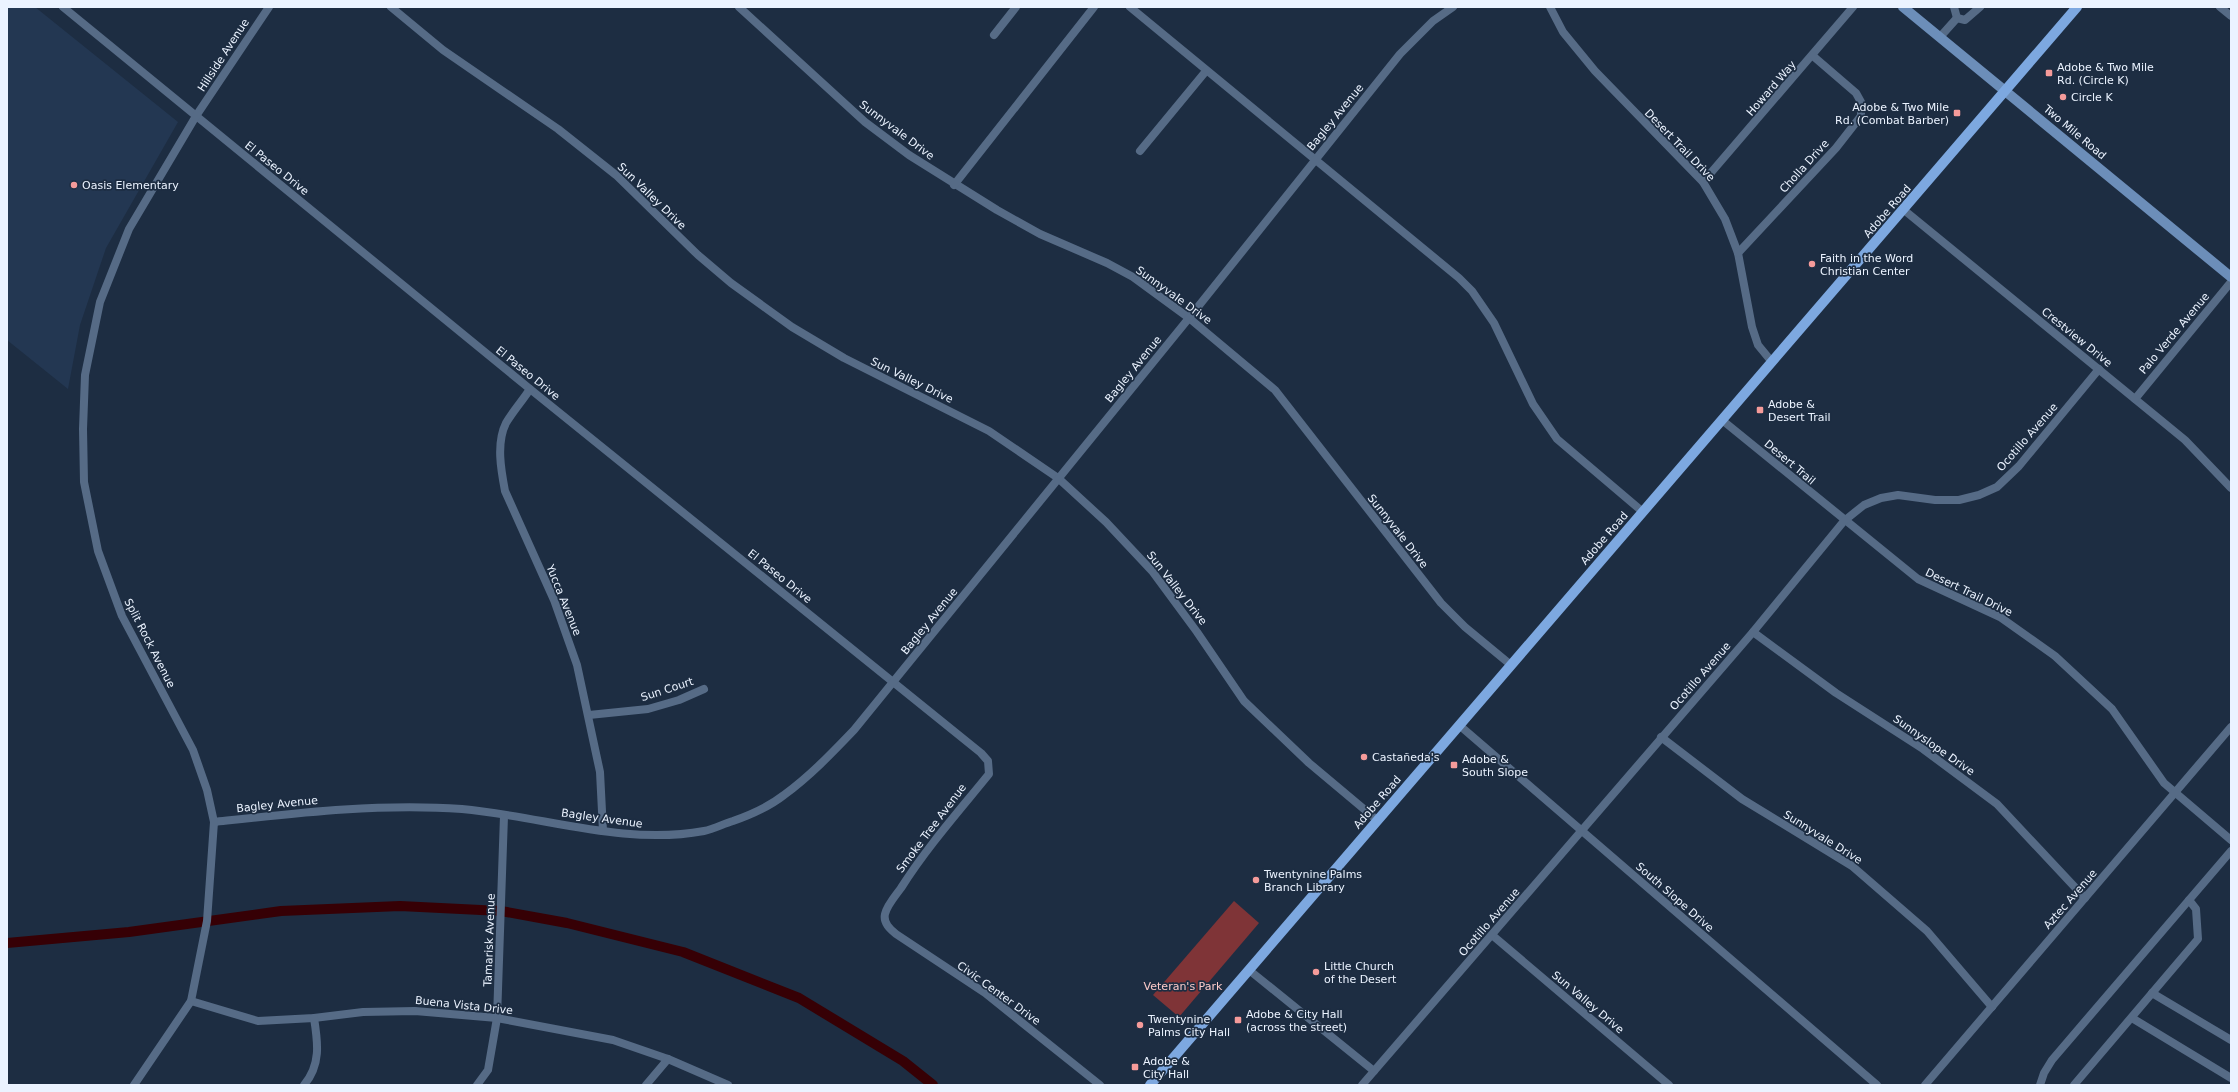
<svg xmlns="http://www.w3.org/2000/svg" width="2238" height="1092" viewBox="0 0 2238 1092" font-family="'DejaVu Sans',sans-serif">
<rect width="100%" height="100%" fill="#1d2d42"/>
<polygon fill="#233752" points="7,7 35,7 178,122 106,248 80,325 68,389 7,340"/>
<polygon fill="#7f3437" points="1234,901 1259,923 1179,1017 1153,995"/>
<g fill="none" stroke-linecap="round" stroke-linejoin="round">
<polyline stroke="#360005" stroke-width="10" points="7,943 129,932 281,911 400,906 501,911 567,923 683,952 799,998 903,1061 933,1085"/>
<g stroke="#566b86" stroke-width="8">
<path d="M 63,7 L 530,389 L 981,753 L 988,761 L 989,774 C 959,811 927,847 901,888 C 896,895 887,905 885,914 C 883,923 890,929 896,934 L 985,993 L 1100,1085"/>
<polyline points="391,7 443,50 558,129 616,175 698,255 731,283 792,327 844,358 989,431 1058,478 1106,522 1152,571 1197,632 1244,701 1309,763 1377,820"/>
<polyline points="739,7 865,122 909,155 997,210 1040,234 1107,263 1133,277 1189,318 1275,390 1441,603 1465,627 1511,665"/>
<polyline points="1130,7 1459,278 1472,291 1494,323 1533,404 1557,439 1643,512"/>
<polyline points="1550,7 1563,32 1595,71 1703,182 1725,219 1738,253 1752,327 1758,345 1772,362"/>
<polyline points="1954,7 1957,18"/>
<polyline points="2220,7 2231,16"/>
<polyline points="1957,18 1965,20 1980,7"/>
<polyline points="994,35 1016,7"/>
<polyline points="1940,37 1957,18"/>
<polyline points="1140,151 1206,71"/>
<polyline points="1703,182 1853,7"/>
<polyline points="954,185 1094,7"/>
<polyline points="1904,210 2185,440 2231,488"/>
<polyline points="1738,253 1836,148 1861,116 1861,102 1856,93 1813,56"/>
<path d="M 530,389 C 523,400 513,411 506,423 C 496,443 501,470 505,491 L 554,600 L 577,665 L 600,772 L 603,831"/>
<polyline points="2135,399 2231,282"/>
<polyline points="1722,420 1918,579 2000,617 2055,656 2112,709 2164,783 2231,840"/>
<polyline points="1753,632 1836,693 1923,749 1997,804 2085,898"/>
<polyline points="589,715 648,709 679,700 704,689"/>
<polyline points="1459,725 1877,1085"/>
<polyline points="1661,737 1742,799 1852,866 1927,931 1992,1007"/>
<path d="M 214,822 C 296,813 379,803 462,809 C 542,816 623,846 704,831 C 714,829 723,824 733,821 C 750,815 770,806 784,795 C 810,776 832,753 854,730 L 1189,318 L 1400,54 L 1433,21 L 1453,7"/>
<polyline points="1492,935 1669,1085"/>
<polyline points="1249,970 1374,1071"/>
<polyline points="2152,993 2231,1040"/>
<polyline points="191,1001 258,1021 314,1018 363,1012 415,1011 497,1018 613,1040 668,1059 728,1085"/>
<polyline points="2132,1018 2231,1078"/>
<polyline points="134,1085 191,1001 207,921 214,822 207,790 193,750 122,616 98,551 84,482 83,429 85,375 100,302 129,229 196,116 269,7"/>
<path d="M 304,1085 C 321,1065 318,1043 314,1018"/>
<polyline points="477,1085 488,1070 497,1018 504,816"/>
<polyline points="646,1085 668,1059"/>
<polyline points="1362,1085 1753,632 1844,521 1864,505 1881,498 1898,495 1935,500 1959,500 1979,495 1997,487 2019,466 2099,369"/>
<polyline points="1925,1085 2231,727"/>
<polyline points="2040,1085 2044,1073 2052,1060 2189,900"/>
<polyline points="2074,1085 2198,939 2196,909 2189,900 2231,851"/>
</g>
<polyline stroke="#6c8eb9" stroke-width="10" points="1903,7 2231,277"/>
<polyline stroke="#7da8e0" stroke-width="10" points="1150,1085 2077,7"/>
</g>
<g fill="#f59b9a" stroke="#1d2d42" stroke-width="1.5">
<rect x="2045" y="69" width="8" height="8" rx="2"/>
<circle cx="2063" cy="97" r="4"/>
<rect x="1953" y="109" width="8" height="8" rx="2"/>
<circle cx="74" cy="185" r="4"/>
<circle cx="1812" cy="264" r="4"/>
<rect x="1756" y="406" width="8" height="8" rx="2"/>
<circle cx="1364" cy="757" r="4"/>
<rect x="1450" y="761" width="8" height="8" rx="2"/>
<circle cx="1256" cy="880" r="4"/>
<circle cx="1316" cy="972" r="4"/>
<rect x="1234" y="1016" width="8" height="8" rx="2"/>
<circle cx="1140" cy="1025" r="4"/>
<rect x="1131" y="1063" width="8" height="8" rx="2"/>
</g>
<g text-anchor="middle" stroke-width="3.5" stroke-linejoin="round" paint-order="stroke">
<g font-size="11" fill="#ebf3ff" stroke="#1d2d42">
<text transform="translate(223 55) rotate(-57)" y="4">Hillside Avenue</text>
<text transform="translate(1771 88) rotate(-49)" y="4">Howard Way</text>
<text transform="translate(1335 117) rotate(-51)" y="4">Bagley Avenue</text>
<text transform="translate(897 130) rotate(37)" y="4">Sunnyvale Drive</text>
<text transform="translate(2075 132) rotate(40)" y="4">Two Mile Road</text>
<text transform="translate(1680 145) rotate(46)" y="4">Desert Trail Drive</text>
<text transform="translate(1804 166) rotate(-48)" y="4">Cholla Drive</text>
<text transform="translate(277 168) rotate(39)" y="4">El Paseo Drive</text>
<text transform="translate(652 196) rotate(44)" y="4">Sun Valley Drive</text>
<text transform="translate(1887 211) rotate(-49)" y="4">Adobe Road</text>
<text transform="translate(1174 295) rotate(36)" y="4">Sunnyvale Drive</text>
<text transform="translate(2174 333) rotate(-50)" y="4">Palo Verde Avenue</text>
<text transform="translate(2077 337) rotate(39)" y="4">Crestview Drive</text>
<text transform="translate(1133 369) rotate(-51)" y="4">Bagley Avenue</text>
<text transform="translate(528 373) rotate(39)" y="4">El Paseo Drive</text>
<text transform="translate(912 380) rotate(26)" y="4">Sun Valley Drive</text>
<text transform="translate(2027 437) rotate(-49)" y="4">Ocotillo Avenue</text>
<text transform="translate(1790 462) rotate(40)" y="4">Desert Trail</text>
<text transform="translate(1398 531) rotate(52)" y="4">Sunnyvale Drive</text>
<text transform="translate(1604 538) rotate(-49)" y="4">Adobe Road</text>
<text transform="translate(780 576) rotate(39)" y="4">El Paseo Drive</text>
<text transform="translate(1177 588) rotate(52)" y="4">Sun Valley Drive</text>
<text transform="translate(1969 592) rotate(26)" y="4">Desert Trail Drive</text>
<text transform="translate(564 600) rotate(68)" y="4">Yucca Avenue</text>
<text transform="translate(929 621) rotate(-51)" y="4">Bagley Avenue</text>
<text transform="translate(150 643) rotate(63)" y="4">Split Rock Avenue</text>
<text transform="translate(1700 676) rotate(-49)" y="4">Ocotillo Avenue</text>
<text transform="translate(667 689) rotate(-18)" y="4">Sun Court</text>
<text transform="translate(1934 745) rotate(35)" y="4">Sunnyslope Drive</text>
<text transform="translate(1377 802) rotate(-49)" y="4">Adobe Road</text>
<text transform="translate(277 804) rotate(-6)" y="4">Bagley Avenue</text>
<text transform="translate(602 818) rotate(8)" y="4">Bagley Avenue</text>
<text transform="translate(931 828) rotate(-53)" y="4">Smoke Tree Avenue</text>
<text transform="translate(1823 837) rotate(32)" y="4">Sunnyvale Drive</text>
<text transform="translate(1675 897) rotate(41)" y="4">South Slope Drive</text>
<text transform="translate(2070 899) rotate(-49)" y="4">Aztec Avenue</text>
<text transform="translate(1489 922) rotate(-49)" y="4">Ocotillo Avenue</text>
<text transform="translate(489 940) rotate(-88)" y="4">Tamarisk Avenue</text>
<text transform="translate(999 993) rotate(36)" y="4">Civic Center Drive</text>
<text transform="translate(1588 1002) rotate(40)" y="4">Sun Valley Drive</text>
<text transform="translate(464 1005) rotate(6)" y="4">Buena Vista Drive</text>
</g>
<g font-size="11" fill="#ebf3ff" stroke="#1d2d42" text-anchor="start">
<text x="2057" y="71">Adobe &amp; Two Mile<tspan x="2057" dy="13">Rd. (Circle K)</tspan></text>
<text x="2071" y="101">Circle K</text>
<text x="1949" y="111" text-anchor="end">Adobe &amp; Two Mile<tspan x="1949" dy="13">Rd. (Combat Barber)</tspan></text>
<text x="82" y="189">Oasis Elementary</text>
<text x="1820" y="262">Faith in the Word<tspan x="1820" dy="13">Christian Center</tspan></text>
<text x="1768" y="408">Adobe &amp;<tspan x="1768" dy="13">Desert Trail</tspan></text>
<text x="1372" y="761">Castañeda's</text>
<text x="1462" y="763">Adobe &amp;<tspan x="1462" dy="13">South Slope</tspan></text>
<text x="1264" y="878">Twentynine Palms<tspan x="1264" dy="13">Branch Library</tspan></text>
<text x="1324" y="970">Little Church<tspan x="1324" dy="13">of the Desert</tspan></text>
<text x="1246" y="1018">Adobe &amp; City Hall<tspan x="1246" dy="13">(across the street)</tspan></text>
<text x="1148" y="1023">Twentynine<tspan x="1148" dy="13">Palms City Hall</tspan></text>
<text x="1143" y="1065">Adobe &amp;<tspan x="1143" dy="13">City Hall</tspan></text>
</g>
<g font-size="11" fill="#fbcac9" stroke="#1d2d42">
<text x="1183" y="990">Veteran's Park</text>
</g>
</g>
<rect width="2238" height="1092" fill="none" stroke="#ebf3ff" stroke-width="16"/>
</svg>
